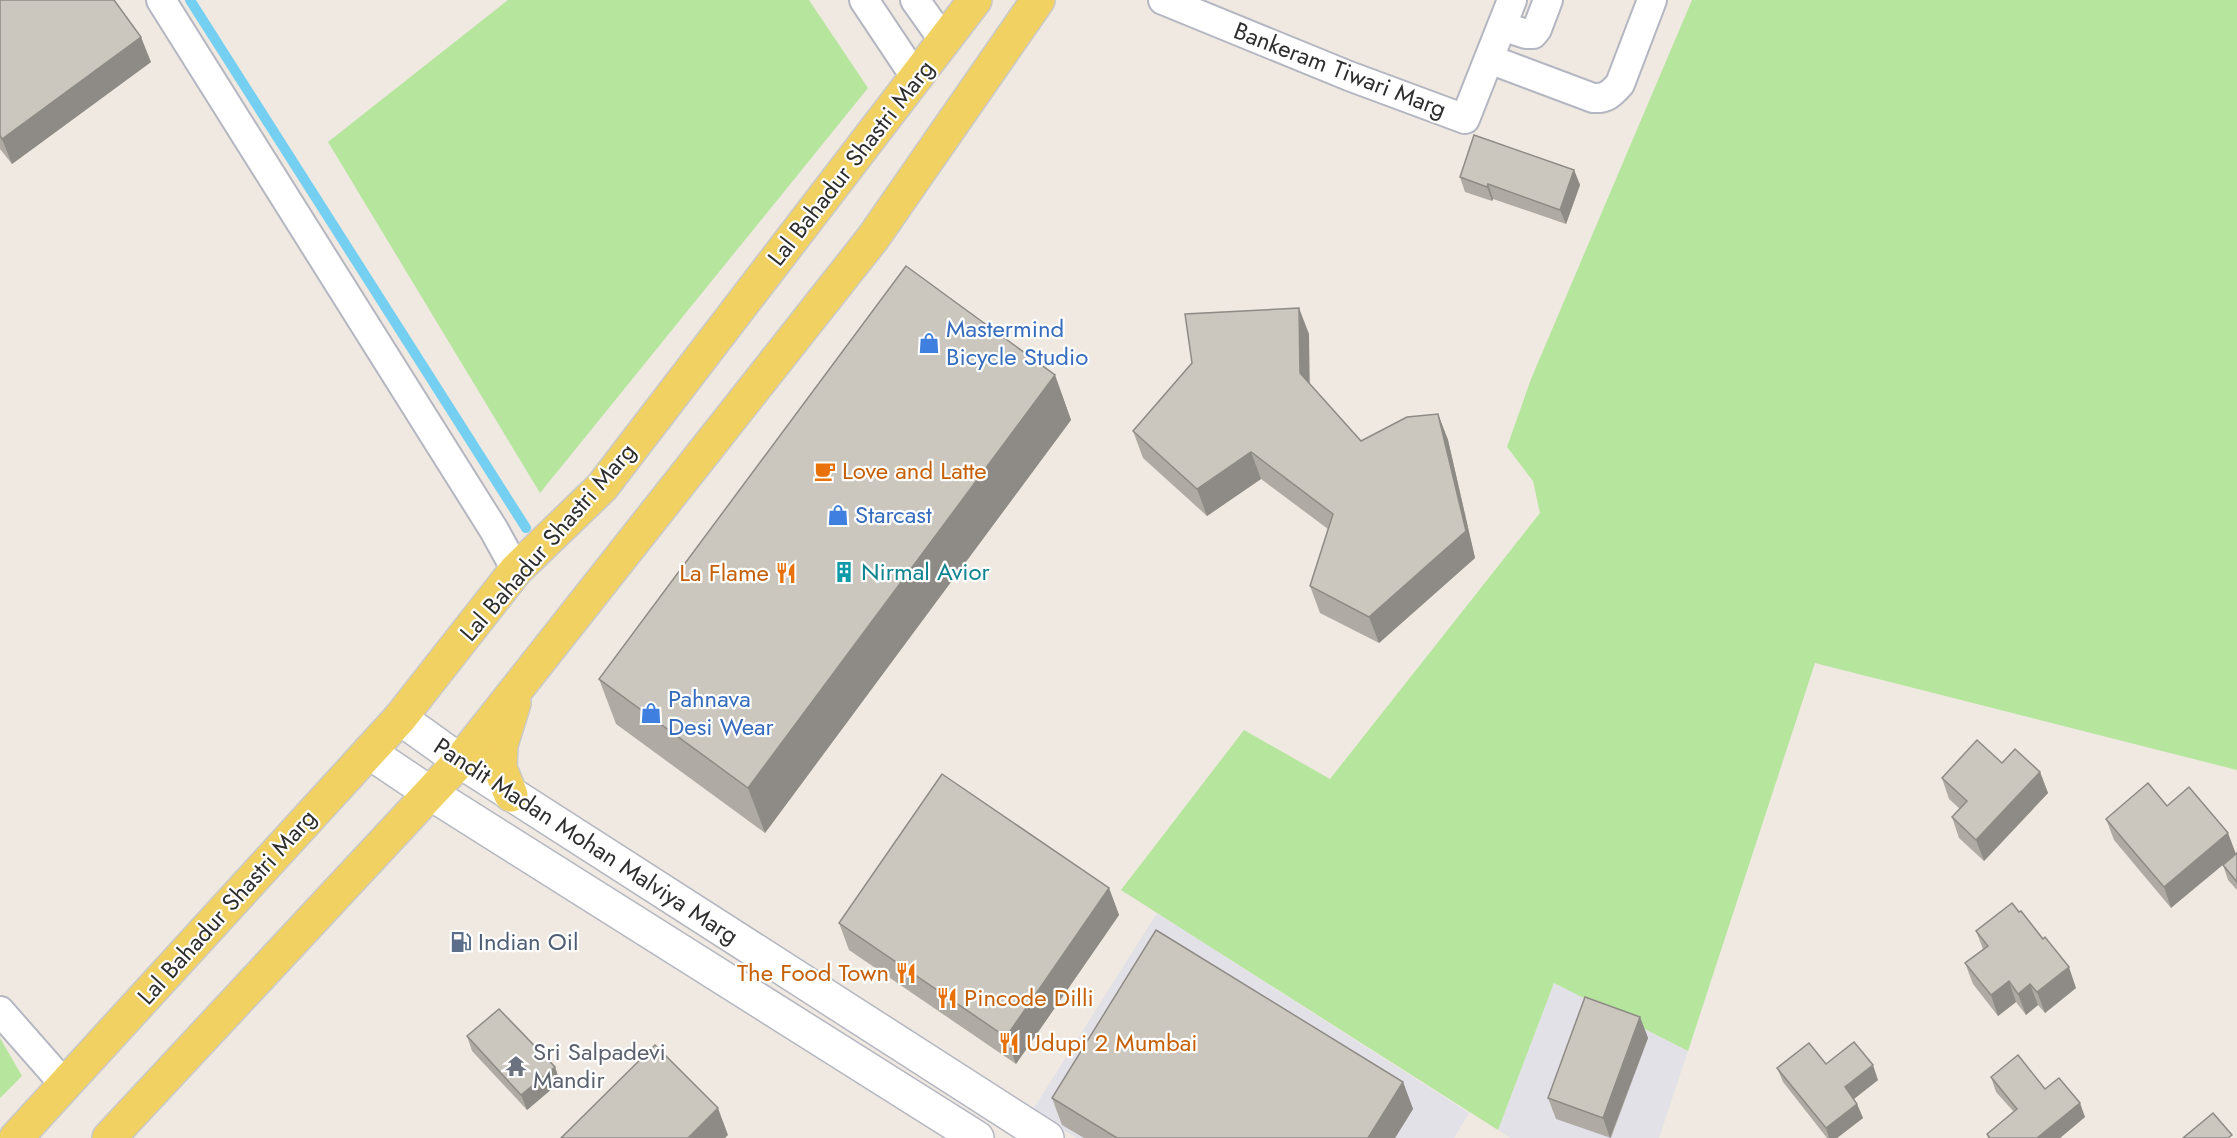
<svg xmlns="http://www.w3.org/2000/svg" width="2237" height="1138" viewBox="0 0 2237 1138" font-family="Jost,sans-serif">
<rect width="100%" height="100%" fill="#efe9e1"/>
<g fill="#e3e1e8">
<polygon points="1157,913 1469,1113 1454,1138 1076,1138 1032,1111"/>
<polygon points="1554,983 1688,1051 1659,1138 1510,1138 1498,1130"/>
</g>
<g fill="#b6e59e">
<polygon points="508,0 809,0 868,88 540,493 328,142"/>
<polygon points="1692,0 2237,0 2237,770 1815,663 1688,1051 1554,983 1498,1130 1121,890 1244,730 1330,779 1540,513 1533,481 1507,447 1531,379"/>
<polygon points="0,1038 22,1076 0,1098"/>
</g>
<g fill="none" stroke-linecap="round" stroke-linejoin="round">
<polyline stroke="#75cff0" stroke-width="10" points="190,0 526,528"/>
<defs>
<g id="street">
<polyline points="161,0 494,530 516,570"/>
<polyline points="864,0 916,78"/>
<polyline points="915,0 944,41"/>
<polyline points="1163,0 1349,76 1465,119 1512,0"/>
<polyline points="1502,26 1526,34 1533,34 1537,29 1548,0"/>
<path d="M 1489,59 L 1593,98 C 1606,99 1611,94 1620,84 L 1652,0"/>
<polyline points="0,1011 65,1085"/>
</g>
<g id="secondary">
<polyline points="400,718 460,761 1047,1138"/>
<polyline points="369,752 430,793 977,1138"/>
</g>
<g id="primary">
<polyline points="511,795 500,768 501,745 514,703"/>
<polyline points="16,1138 400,718 516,570 602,487 975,0"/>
<polyline points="109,1138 460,761 873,238 1038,0"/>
</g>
</defs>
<use href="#street" stroke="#b4b7c1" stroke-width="32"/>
<use href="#secondary" stroke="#b4b7c1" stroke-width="36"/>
<use href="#primary" stroke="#c9c9c9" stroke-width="36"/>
<use href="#street" stroke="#fff" stroke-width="28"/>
<use href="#secondary" stroke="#fff" stroke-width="33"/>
<use href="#primary" stroke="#f2d163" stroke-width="33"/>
</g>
<g fill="#afaba4">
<polygon points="0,0 151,62 12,164 0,149"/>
<polygon points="1574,170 1580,185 1566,224 1493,199 1492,201 1465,192 1460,177"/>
<polygon points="1309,334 1309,384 1361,441 1438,414 1448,440 1475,558 1379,643 1320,613 1310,586 1328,529 1261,479 1207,516 1143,458 1133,431"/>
<polygon points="1055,375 1071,420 765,833 616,724 599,679"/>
<polygon points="2002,763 2040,772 2048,793 1984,861 1959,838 1952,817 1960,809 1949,799 1942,778"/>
<polygon points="2148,783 2171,908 2114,840 2106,819"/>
<polygon points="2237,853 2237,890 2228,880 2223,865"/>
<polygon points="1109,888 1119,915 1016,1064 849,950 839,923"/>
<polygon points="1976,931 2076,988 2045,1013 2038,1005 2026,1015 2016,1002 1998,1016 1973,984 1965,963 1983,949"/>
<polygon points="1640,1017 1648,1038 1611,1138 1556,1119 1548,1098"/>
<polygon points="467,1036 555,1067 560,1082 527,1110 472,1051"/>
<polygon points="1826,1064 1878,1080 1854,1099 1857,1104 1863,1118 1837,1138 1827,1138 1783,1082 1777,1068"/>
<polygon points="1991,1077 2045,1089 2085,1117 2060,1138 1988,1138 1987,1134 2014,1112 1996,1092"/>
<polygon points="1403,1082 1413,1109 1395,1138 1084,1138 1062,1125 1052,1098"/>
</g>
<g fill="#8e8b86">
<polygon points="141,37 151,62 12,164 2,139"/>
<polygon points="1574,170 1580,185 1566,224 1560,210"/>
<polygon points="1488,184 1493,199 1492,201 1487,187"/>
<polygon points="1299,308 1309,334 1310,400 1300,373"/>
<polygon points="1055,375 1071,420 765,833 748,788"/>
<polygon points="1438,414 1448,440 1475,558 1379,643 1369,617"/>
<polygon points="1251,452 1261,479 1207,516 1197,489"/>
<polygon points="2040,772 2048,793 1984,861 1976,840"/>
<polygon points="2228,833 2236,854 2171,908 2164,887"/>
<polygon points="1109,888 1119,915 1016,1064 1006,1037"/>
<polygon points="2069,967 2076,988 2045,1013 2037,992"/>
<polygon points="2009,981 2016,1002 1998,1016 1991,995"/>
<polygon points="2030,984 2038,1005 2026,1015 2018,994"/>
<polygon points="1640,1017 1648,1038 1610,1138 1603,1118"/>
<polygon points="1873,1065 1878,1080 1850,1102 1845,1087"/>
<polygon points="555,1067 560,1082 527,1110 521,1095"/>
<polygon points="1403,1082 1413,1109 1395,1138 1368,1138"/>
<polygon points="2080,1103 2085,1117 2060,1138 2037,1138"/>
<polygon points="1857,1104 1863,1118 1837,1138 1829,1138 1826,1128"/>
<polygon points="718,1108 728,1135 725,1138 688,1138"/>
</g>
<g fill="#cbc7bf" stroke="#8e8b86" stroke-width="1.5">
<polygon points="0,0 114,0 141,37 2,139 0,135"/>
<polygon points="1474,135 1574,170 1560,210 1488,184 1487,187 1460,177"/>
<polygon points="906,266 1055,375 748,788 599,679"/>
<polygon points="1299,308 1300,373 1361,441 1407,417 1438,414 1466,531 1369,617 1310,586 1333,514 1251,452 1197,489 1133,431 1192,363 1185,314"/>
<polygon points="1977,740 2002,763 2015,749 2040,772 1976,840 1952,817 1967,801 1942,778"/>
<polygon points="942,774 1109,888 1006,1037 839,923"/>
<polygon points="2148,783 2167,806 2189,787 2228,833 2164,887 2106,819"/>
<polygon points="2237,853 2237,882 2223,865"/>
<polygon points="2012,903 2019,912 2021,911 2043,939 2045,937 2069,967 2037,992 2030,984 2018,994 2009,981 1991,995 1965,963 1988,946 1976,931"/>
<polygon points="1156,930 1403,1082 1368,1138 1117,1138 1052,1098"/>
<polygon points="1585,997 1640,1017 1603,1118 1548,1098"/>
<polygon points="499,1009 555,1067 521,1095 467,1036"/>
<polygon points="1854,1042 1873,1065 1845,1087 1857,1104 1826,1128 1777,1068 1809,1043 1826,1064"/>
<polygon points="655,1045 718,1108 688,1138 561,1138"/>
<polygon points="2018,1055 2045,1089 2059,1078 2080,1103 2037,1138 1990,1138 1987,1134 2017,1109 1991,1077"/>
<polygon points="2213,1113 2232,1135 2228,1138 2183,1138"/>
</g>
<defs>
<symbol id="shop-bare" viewBox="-9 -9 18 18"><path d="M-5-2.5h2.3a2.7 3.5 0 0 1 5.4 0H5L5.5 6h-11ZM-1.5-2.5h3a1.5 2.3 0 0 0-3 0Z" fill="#3f7fe0" stroke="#fff" stroke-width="2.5" paint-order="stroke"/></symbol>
<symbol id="cafe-bare" viewBox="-9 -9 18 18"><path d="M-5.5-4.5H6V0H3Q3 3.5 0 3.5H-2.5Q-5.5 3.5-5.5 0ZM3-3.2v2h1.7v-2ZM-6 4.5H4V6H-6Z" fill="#e8710a" stroke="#fff" stroke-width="2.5" paint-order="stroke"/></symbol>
<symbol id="building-bare" viewBox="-9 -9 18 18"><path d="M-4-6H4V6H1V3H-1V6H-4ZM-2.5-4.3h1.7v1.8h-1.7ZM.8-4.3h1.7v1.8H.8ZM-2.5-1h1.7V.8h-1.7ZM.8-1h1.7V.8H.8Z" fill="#0f9aa8" stroke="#fff" stroke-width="2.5" paint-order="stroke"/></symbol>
<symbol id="restaurant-bare" viewBox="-9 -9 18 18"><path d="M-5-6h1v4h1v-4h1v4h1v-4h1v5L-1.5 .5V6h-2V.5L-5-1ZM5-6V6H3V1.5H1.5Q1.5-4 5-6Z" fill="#e8710a" stroke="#fff" stroke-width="2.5" paint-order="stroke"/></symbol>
<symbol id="fuel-bare" viewBox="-9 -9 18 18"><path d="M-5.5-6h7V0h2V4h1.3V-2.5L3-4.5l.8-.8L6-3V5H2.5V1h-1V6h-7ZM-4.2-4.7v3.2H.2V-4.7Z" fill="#5c6f8a" stroke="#fff" stroke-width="2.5" paint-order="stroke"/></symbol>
<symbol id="temple-bare" viewBox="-9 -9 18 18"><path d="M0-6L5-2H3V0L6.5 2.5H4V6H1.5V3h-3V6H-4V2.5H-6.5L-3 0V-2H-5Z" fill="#6b7280" stroke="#fff" stroke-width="2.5" paint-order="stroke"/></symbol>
</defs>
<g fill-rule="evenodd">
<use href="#shop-bare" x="914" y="328" width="30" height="30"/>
<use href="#cafe-bare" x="810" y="456" width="30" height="30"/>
<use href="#shop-bare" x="823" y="500" width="30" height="30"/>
<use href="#building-bare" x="829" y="557" width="30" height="30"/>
<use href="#restaurant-bare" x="771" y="558" width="30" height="30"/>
<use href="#shop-bare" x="636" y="698" width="30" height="30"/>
<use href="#fuel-bare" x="446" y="927" width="30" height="30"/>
<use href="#restaurant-bare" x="891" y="958" width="30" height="30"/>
<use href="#restaurant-bare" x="932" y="983" width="30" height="30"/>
<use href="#restaurant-bare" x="994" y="1028" width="30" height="30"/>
<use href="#temple-bare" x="501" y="1051" width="30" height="30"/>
</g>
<g text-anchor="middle" stroke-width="4.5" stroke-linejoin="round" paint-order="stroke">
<g font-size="24" fill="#2e2e2e" stroke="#fff">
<text transform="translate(1340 70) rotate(21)" y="8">Bankeram Tiwari Marg</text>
<text transform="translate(851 163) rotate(-52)" y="8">Lal Bahadur Shastri Marg</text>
<text transform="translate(548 542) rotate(-49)" y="8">Lal Bahadur Shastri Marg</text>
<text transform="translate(586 841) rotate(33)" y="8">Pandit Madan Mohan Malviya Marg</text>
<text transform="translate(227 907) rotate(-48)" y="8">Lal Bahadur Shastri Marg</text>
</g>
<g font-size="24" fill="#366cbe" stroke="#fff" text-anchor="start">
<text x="946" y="337">Mastermind<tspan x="946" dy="28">Bicycle Studio</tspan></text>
<text x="855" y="523">Starcast</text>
<text x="668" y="707">Pahnava<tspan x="668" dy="28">Desi Wear</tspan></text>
</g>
<g font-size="24" fill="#c56008" stroke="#fff" text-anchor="start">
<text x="842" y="479">Love and Latte</text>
<text x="769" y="581" text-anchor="end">La Flame</text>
<text x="889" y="981" text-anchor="end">The Food Town</text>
<text x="964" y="1006">Pincode Dilli</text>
<text x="1026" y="1051">Udupi 2 Mumbai</text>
</g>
<g font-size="24" fill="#0d838f" stroke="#fff" text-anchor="start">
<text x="861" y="580">Nirmal Avior</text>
</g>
<g font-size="24" fill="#4e5e75" stroke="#fff" text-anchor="start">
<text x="478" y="950">Indian Oil</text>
</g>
<g font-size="24" fill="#5b616d" stroke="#fff" text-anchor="start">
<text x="533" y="1060">Sri Salpadevi<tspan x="533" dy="28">Mandir</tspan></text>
</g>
</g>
</svg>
